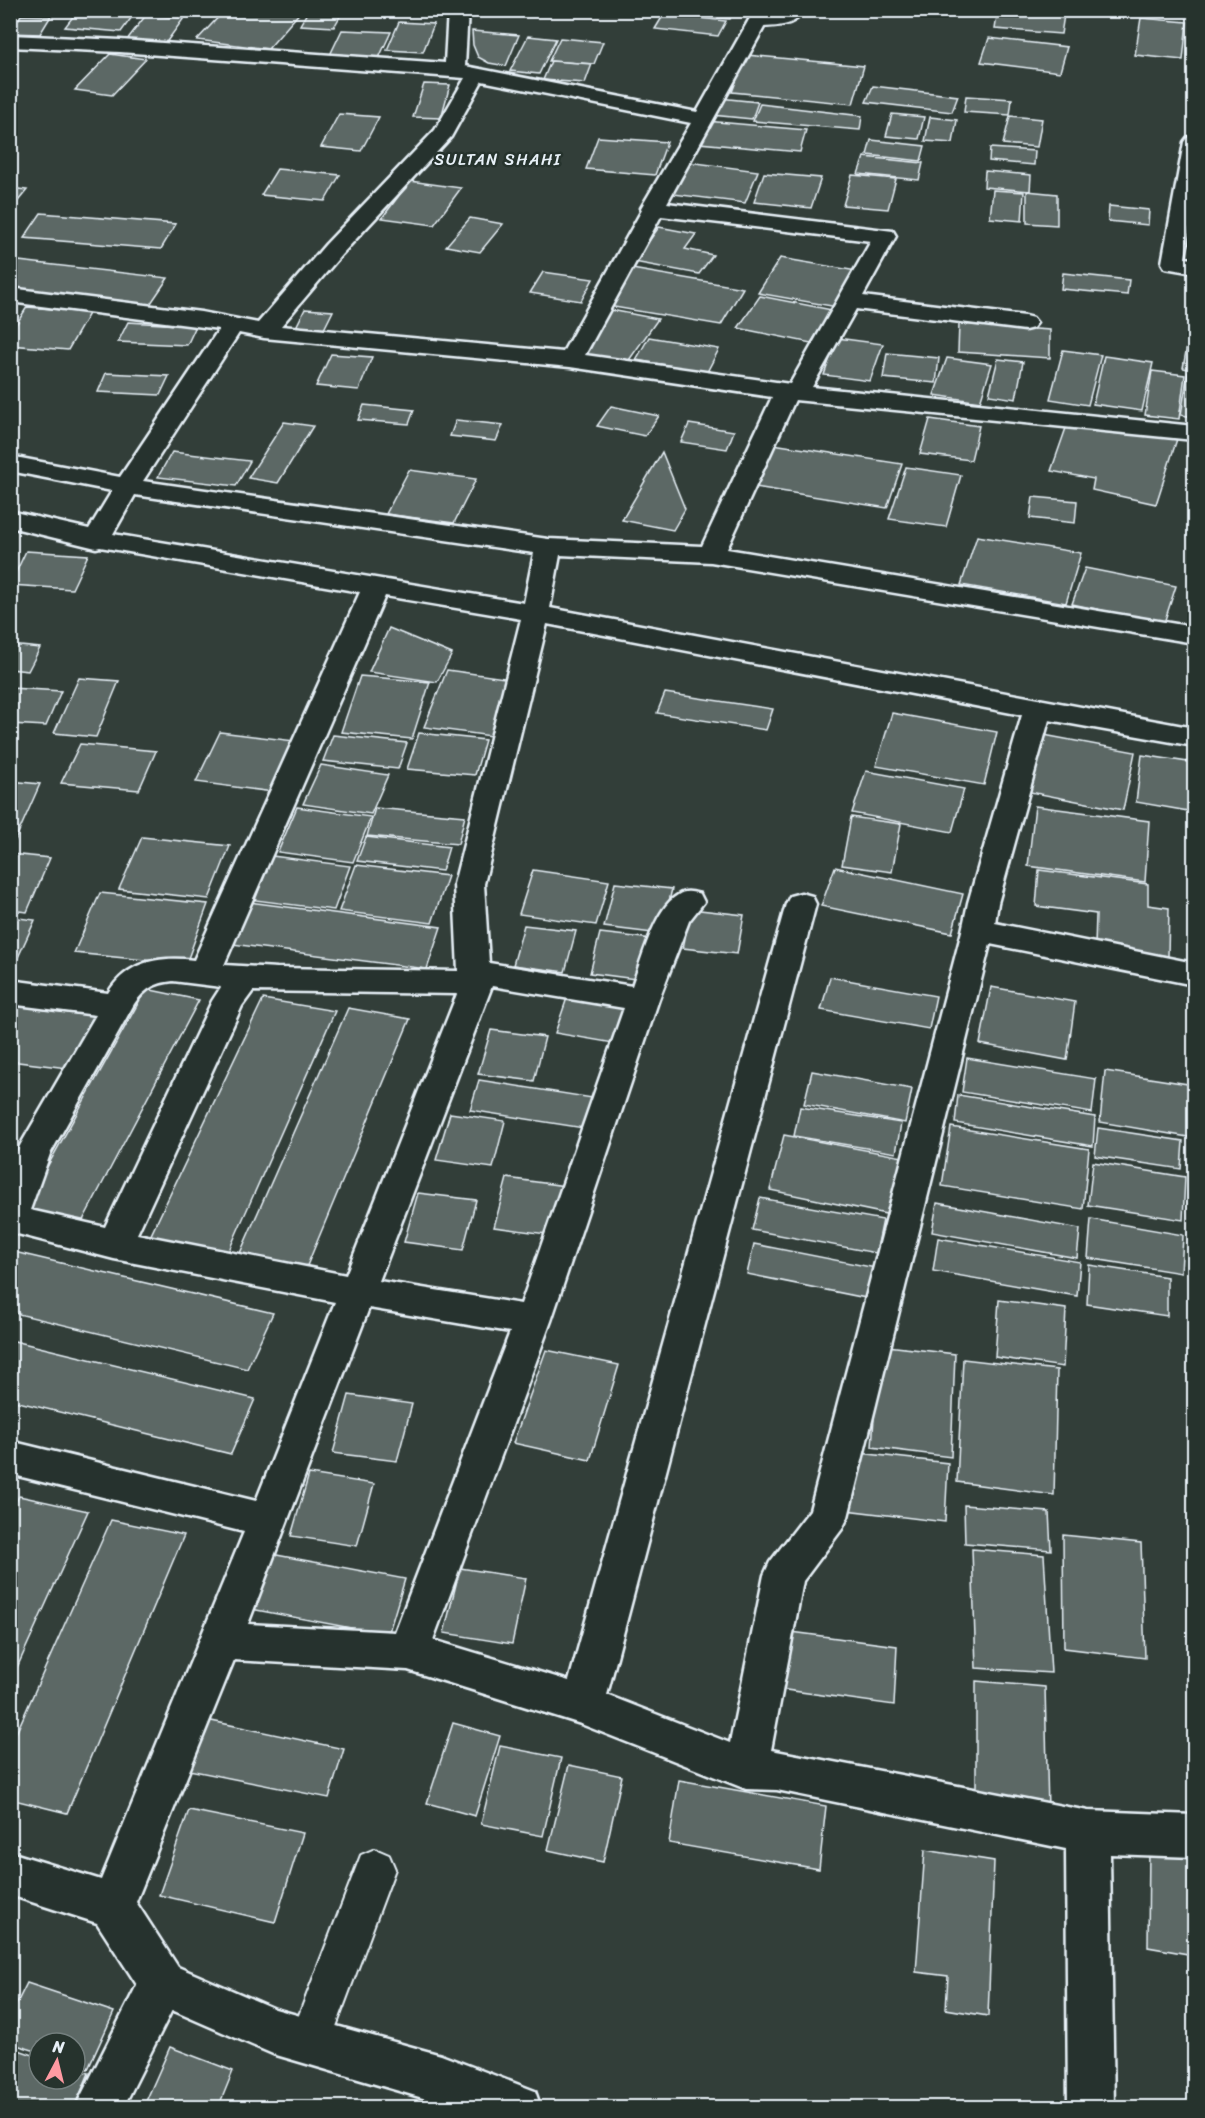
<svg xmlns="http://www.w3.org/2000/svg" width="1205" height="2118" viewBox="0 0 1205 2118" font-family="Sriracha,sans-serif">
<rect width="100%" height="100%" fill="#323e39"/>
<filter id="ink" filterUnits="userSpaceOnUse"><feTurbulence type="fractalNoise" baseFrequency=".0167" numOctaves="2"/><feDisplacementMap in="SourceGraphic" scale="12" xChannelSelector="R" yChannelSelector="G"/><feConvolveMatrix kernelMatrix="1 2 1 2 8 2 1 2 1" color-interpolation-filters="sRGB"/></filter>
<g filter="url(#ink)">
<g fill="#5c6865" stroke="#e8f1f8" stroke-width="1.5">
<polygon points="78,10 137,10 121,32 65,27"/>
<polygon points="225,10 302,10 268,49 197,40"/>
<polygon points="687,10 733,10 730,19 685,15"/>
<polygon points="998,10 1064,15 1061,34 995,29"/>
<polygon points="308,11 342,13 334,27 300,25"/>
<polygon points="664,14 726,21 718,36 655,29"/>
<polygon points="21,15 51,16 40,34 10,33"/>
<polygon points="146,15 184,18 165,44 126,41"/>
<polygon points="1141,18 1187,22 1183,60 1135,55"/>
<polygon points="399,22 434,24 423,52 387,50"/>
<polygon points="342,30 391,32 378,60 329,57"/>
<polygon points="472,31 519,35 506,66 489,63 478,57 473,45"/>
<polygon points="528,36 556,39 539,74 510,71"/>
<polygon points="560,38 603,42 594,64 549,61"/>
<polygon points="989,38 1067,47 1060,72 981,62"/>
<polygon points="110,54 146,59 112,95 75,90"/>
<polygon points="746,55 864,66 853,104 732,92"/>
<polygon points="551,61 592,64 585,83 543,80"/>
<polygon points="424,84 450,85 441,118 413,117"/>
<polygon points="873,86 958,96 952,112 866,102"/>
<polygon points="966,96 1012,99 1010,115 964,112"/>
<polygon points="719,98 758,102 752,119 712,115"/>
<polygon points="760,104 862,116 860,130 753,121"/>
<polygon points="339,114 379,117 361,151 321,147"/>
<polygon points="892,114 924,117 919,139 886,136"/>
<polygon points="1010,116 1042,119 1037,147 1003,144"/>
<polygon points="930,117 957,120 953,143 925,141"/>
<polygon points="706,121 806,130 800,152 699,143"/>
<polygon points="598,137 667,142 655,175 586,169"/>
<polygon points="871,140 925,146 921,161 867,155"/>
<polygon points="990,148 1035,151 1034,165 989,161"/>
<polygon points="864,157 923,163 919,180 858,174"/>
<polygon points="688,162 758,171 745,203 673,194"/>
<polygon points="277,169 340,175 325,201 261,195"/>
<polygon points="985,171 1031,175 1030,191 984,187"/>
<polygon points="764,173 821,178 811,208 754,202"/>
<polygon points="852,175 896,179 888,209 843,205"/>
<polygon points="410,181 461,188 434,225 382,218"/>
<polygon points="10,188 27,190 14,206 10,206"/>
<polygon points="993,190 1024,192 1022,221 990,218"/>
<polygon points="1027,191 1057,194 1057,225 1027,223"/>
<polygon points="1109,206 1149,210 1148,225 1108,221"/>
<polygon points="41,213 176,224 161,249 24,238"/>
<polygon points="470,218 503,224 480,252 446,246"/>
<polygon points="659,227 696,234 685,249 713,255 699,274 634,262"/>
<polygon points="780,258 857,271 837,307 758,293"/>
<polygon points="10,260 168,278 149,306 10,290"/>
<polygon points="632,269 743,288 721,325 608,306"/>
<polygon points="543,272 593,279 581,301 530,293"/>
<polygon points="1063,273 1129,280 1127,295 1061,289"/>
<polygon points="760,296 832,310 811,343 738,328"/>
<polygon points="27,307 90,312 68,350 10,345 10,334"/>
<polygon points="305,309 333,311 321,335 293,333"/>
<polygon points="611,310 658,319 627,363 580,354"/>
<polygon points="128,322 196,326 187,345 118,342"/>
<polygon points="959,324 1050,330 1050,358 958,352"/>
<polygon points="1189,335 1194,336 1194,370 1183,368"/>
<polygon points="649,337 719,349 707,372 636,360"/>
<polygon points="837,338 883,344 870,381 824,375"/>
<polygon points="1063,350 1101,355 1088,405 1050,399"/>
<polygon points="887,353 939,358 936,383 883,378"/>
<polygon points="331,354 372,357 359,390 316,386"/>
<polygon points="1104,356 1153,363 1142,411 1093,404"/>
<polygon points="947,358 992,364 980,402 934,395"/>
<polygon points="998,359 1023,362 1016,399 989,395"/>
<polygon points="1152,371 1185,375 1179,419 1145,415"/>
<polygon points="1188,372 1194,373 1194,417 1181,415"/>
<polygon points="106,373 169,376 160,395 98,392"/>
<polygon points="364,405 414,410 409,424 358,420"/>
<polygon points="611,406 659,416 645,436 597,426"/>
<polygon points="930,419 979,426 971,460 920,454"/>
<polygon points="456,420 503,425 496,441 450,436"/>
<polygon points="284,422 313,426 278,483 248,478"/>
<polygon points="689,424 734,431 727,449 681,442"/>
<polygon points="1066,428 1177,439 1156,504 1092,490 1094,479 1051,471"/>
<polygon points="773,444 902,464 887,508 755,487"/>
<polygon points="172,452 250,461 236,486 158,477"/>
<polygon points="662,452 685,509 673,530 622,520"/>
<polygon points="906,467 961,475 946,527 889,519"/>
<polygon points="409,470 476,479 454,523 386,514"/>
<polygon points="1033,497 1077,501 1075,523 1030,518"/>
<polygon points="977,536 1081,553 1066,603 961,585"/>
<polygon points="26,551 88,555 72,589 10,585"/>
<polygon points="1085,568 1176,586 1164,623 1072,604"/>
<polygon points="389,628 452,654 437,682 369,672"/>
<polygon points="10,645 40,648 28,671 10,669"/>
<polygon points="447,670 512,679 491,736 424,727"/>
<polygon points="360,676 430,682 412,739 341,732"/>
<polygon points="79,678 119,681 96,737 54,733"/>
<polygon points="10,688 61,691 46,726 10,724"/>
<polygon points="665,693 773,709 766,730 657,713"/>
<polygon points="892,713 997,732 984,785 876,766"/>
<polygon points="220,732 295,741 273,792 196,782"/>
<polygon points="419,733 485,740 475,775 407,769"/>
<polygon points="333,735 407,743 398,769 323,761"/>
<polygon points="1044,735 1135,752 1123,810 1030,792"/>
<polygon points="80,744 156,751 139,790 61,783"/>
<polygon points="1142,755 1194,763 1194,812 1136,802"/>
<polygon points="321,765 388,775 371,814 303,804"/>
<polygon points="866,771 964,789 952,832 852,813"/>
<polygon points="10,781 40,784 13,845 10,845"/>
<polygon points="1035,806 1149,821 1145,882 1028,866"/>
<polygon points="297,807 371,817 353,862 278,852"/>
<polygon points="375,808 465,816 458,844 367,836"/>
<polygon points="851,817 901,824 892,872 842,865"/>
<polygon points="142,837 230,846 209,899 119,889"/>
<polygon points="366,837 449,847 442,871 357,861"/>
<polygon points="10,854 50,858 27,912 10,910"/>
<polygon points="272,856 350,866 334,910 255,900"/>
<polygon points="356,865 448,876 432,923 339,911"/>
<polygon points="835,867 963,894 952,933 821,906"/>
<polygon points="533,870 609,881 596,925 519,914"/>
<polygon points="1039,870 1148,884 1148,905 1169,908 1168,956 1095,947 1096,914 1036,906"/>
<polygon points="615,883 672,889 661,934 604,927"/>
<polygon points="100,893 208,904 186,964 74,953"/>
<polygon points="249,902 441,927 427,969 232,944"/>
<polygon points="691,909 744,915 737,954 683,948"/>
<polygon points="10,917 35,920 10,975"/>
<polygon points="524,925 576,931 565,972 513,965"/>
<polygon points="600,933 652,939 643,980 590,973"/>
<polygon points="830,977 936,996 929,1029 821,1010"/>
<polygon points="991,987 1075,1002 1067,1060 980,1044"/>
<polygon points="146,989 199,1000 80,1226 21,1214"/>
<polygon points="569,992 632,1002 619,1044 555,1033"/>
<polygon points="10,999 102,1010 76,1069 10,1061"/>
<polygon points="263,999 335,1011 226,1257 148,1241"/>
<polygon points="348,1008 410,1019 304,1273 237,1260"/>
<polygon points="491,1030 545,1037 534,1081 478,1074"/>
<polygon points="967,1058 1096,1079 1092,1113 962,1092"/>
<polygon points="812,1071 912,1089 905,1123 804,1104"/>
<polygon points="1105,1071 1194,1085 1194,1138 1100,1122"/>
<polygon points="479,1080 599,1099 590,1129 470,1110"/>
<polygon points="958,1095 1095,1117 1093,1146 955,1123"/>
<polygon points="800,1107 901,1123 896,1153 794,1136"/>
<polygon points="450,1113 505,1121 493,1168 436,1160"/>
<polygon points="951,1127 1089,1149 1083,1209 942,1186"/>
<polygon points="1098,1128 1183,1141 1181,1169 1095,1156"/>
<polygon points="784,1135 903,1157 891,1215 770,1190"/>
<polygon points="1093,1162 1185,1177 1183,1220 1088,1205"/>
<polygon points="507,1178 565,1186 554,1235 494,1227"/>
<polygon points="418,1193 476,1200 463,1250 404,1242"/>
<polygon points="760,1198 883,1220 876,1253 752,1230"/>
<polygon points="937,1203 1080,1229 1077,1258 932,1232"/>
<polygon points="1091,1219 1183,1235 1181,1273 1088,1258"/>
<polygon points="938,1238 1080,1262 1077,1296 933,1271"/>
<polygon points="754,1244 876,1268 871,1299 747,1274"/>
<polygon points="10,1251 273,1313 247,1369 10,1312"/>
<polygon points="1089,1265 1167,1277 1167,1316 1087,1304"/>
<polygon points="999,1300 1066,1309 1063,1367 995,1357"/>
<polygon points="10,1340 255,1399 231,1454 10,1400"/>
<polygon points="879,1345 955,1354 951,1457 872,1447"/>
<polygon points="546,1350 619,1365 590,1460 513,1443"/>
<polygon points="963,1359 1057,1370 1054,1495 957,1482"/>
<polygon points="349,1395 412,1404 397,1461 333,1453"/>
<polygon points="850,1452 948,1463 945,1522 846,1510"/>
<polygon points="309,1474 374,1484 357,1546 291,1536"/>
<polygon points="19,1496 88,1511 10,1683 10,1514"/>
<polygon points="964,1505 1049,1512 1051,1550 965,1543"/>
<polygon points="111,1520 184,1535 67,1813 10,1799 10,1747"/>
<polygon points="1063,1535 1141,1543 1145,1658 1064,1648"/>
<polygon points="972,1549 1044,1555 1051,1673 976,1668"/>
<polygon points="266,1553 405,1579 388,1635 246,1608"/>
<polygon points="460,1568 526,1578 512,1644 444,1633"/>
<polygon points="784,1631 897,1646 894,1705 779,1689"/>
<polygon points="976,1681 1045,1687 1048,1810 976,1803"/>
<polygon points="202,1719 344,1749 329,1798 184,1769"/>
<polygon points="453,1723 500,1736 475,1816 427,1803"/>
<polygon points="500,1746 561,1758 543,1836 481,1824"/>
<polygon points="569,1765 622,1776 603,1862 548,1850"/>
<polygon points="679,1780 826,1806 819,1869 669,1843"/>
<polygon points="189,1810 303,1833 275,1922 159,1895"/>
<polygon points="1149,1846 1194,1852 1194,1955 1148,1947"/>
<polygon points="925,1850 994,1861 988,2016 946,2009 948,1976 916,1972"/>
<polygon points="27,1983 114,2012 88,2069 75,2065 75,2043 39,2043 39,2052 10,2043 10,2017"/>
<polygon points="10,2047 39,2057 39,2079 75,2079 75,2069 89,2073 74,2108 10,2107"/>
<polygon points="170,2047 233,2071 218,2108 143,2108"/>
</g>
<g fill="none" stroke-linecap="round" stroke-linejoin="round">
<defs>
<g id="lane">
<path d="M 786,10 L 804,10 C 802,14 798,19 794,21 C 785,27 761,28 751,26 L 748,22 L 751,18 L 783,13 Z"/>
<polygon points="375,1849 389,1855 395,1869 325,2056 310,2062 295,2056 289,2041 361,1855"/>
</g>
<g id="street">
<path d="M 448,10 L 468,10 L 465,66 L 697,112 L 750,18 L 764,18 L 767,22 L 667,203 L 893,231 L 896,236 L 863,296 L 1025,316 L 1033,318 L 1037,323 L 1033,328 L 1025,330 L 856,309 L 812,387 L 1194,426 L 1194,440 L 795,400 L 727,549 L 1194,627 L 1194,643 L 711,562 L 560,555 L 550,608 L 1194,728 L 1194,746 L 1049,720 L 998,903 L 995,923 L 1194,963 L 1194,985 L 990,944 L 848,1517 L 842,1529 L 803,1581 L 771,1750 L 1088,1811 L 1194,1815 L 1194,1857 L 1110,1854 L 1114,2108 L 1068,2108 L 1066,1849 L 777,1790 L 746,1789 L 581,1724 L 408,1670 L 234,1660 L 136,1902 L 178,1967 L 275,2009 L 441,2055 L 535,2091 L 541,2108 L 457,2108 L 273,2054 L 172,2010 L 123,2108 L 75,2108 L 137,1985 L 97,1923 L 10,1895 L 10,1852 L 101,1880 L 244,1532 L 10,1474 L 10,1441 L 256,1501 L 335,1302 L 114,1259 L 10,1232 L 10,1166 L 21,1144 L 96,1015 L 10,1004 L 10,980 L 108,993 C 128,961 159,956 194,960 L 360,592 L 100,547 L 96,548 L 10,527 L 10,511 L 89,529 L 112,491 L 10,471 L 10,456 L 120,477 L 219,329 L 10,302 L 10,288 L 201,312 L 258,323 L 326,244 L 435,130 L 465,78 L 120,52 L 10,47 L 10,35 L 120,40 L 445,63 ZM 482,81 L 691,123 L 641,208 L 642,210 L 563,352 L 281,326 L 342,254 L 451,137 ZM 661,216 L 871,241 L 790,384 L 585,355 ZM 239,333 L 264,338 L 570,367 L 772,397 L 702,546 L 548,539 L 143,481 ZM 135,495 L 534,553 L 524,603 L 113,534 ZM 385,596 L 521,619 L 454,884 L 458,971 L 277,968 L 224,965 ZM 547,624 L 1022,715 L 968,903 L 962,931 L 810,1510 L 770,1562 L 764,1575 L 730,1743 L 607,1695 L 816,904 L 812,896 L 801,893 L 790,896 L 786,904 L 569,1681 L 433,1640 L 551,1321 L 659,999 L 689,921 L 704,902 L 700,894 C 692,892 685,890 678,895 C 654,909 642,960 632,986 L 489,963 L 484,884 ZM 173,981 L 221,987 L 212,1001 L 105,1227 L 30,1210 L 50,1154 L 134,1004 C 145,989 154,983 173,981 ZM 492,986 L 624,1008 L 521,1304 L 379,1281 ZM 253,991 L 457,994 L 346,1275 L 137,1234 L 242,1006 ZM 369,1308 L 510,1332 L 395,1632 L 248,1624 Z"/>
<polygon points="1194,136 1194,201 1185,258 1194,259 1194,273 1165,268 1162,263 1184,142 1187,138"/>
</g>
</defs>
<use href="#lane" stroke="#e8f1f8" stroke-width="4"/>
<use href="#street" stroke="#e8f1f8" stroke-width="5"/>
<use href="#lane" fill="#26332d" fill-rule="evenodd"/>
<use href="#street" fill="#26332d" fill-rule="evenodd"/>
</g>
</g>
<g text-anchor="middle" stroke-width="5" stroke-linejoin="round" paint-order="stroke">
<g font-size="16" letter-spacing="1.5" fill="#e8f1f8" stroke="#26332d">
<text x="498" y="165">SULTAN SHAHI</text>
</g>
</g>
<rect width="1205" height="2118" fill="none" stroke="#26332d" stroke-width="36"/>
<rect x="18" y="18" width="1169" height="2082" fill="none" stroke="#e8f1f8" stroke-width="2" filter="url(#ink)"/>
<g transform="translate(57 2061) rotate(7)"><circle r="28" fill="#26332d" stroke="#747f7e" stroke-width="1.5"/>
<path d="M0-4.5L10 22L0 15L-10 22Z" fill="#ff9aa2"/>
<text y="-9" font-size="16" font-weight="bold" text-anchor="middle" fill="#e8f1f8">N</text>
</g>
</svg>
